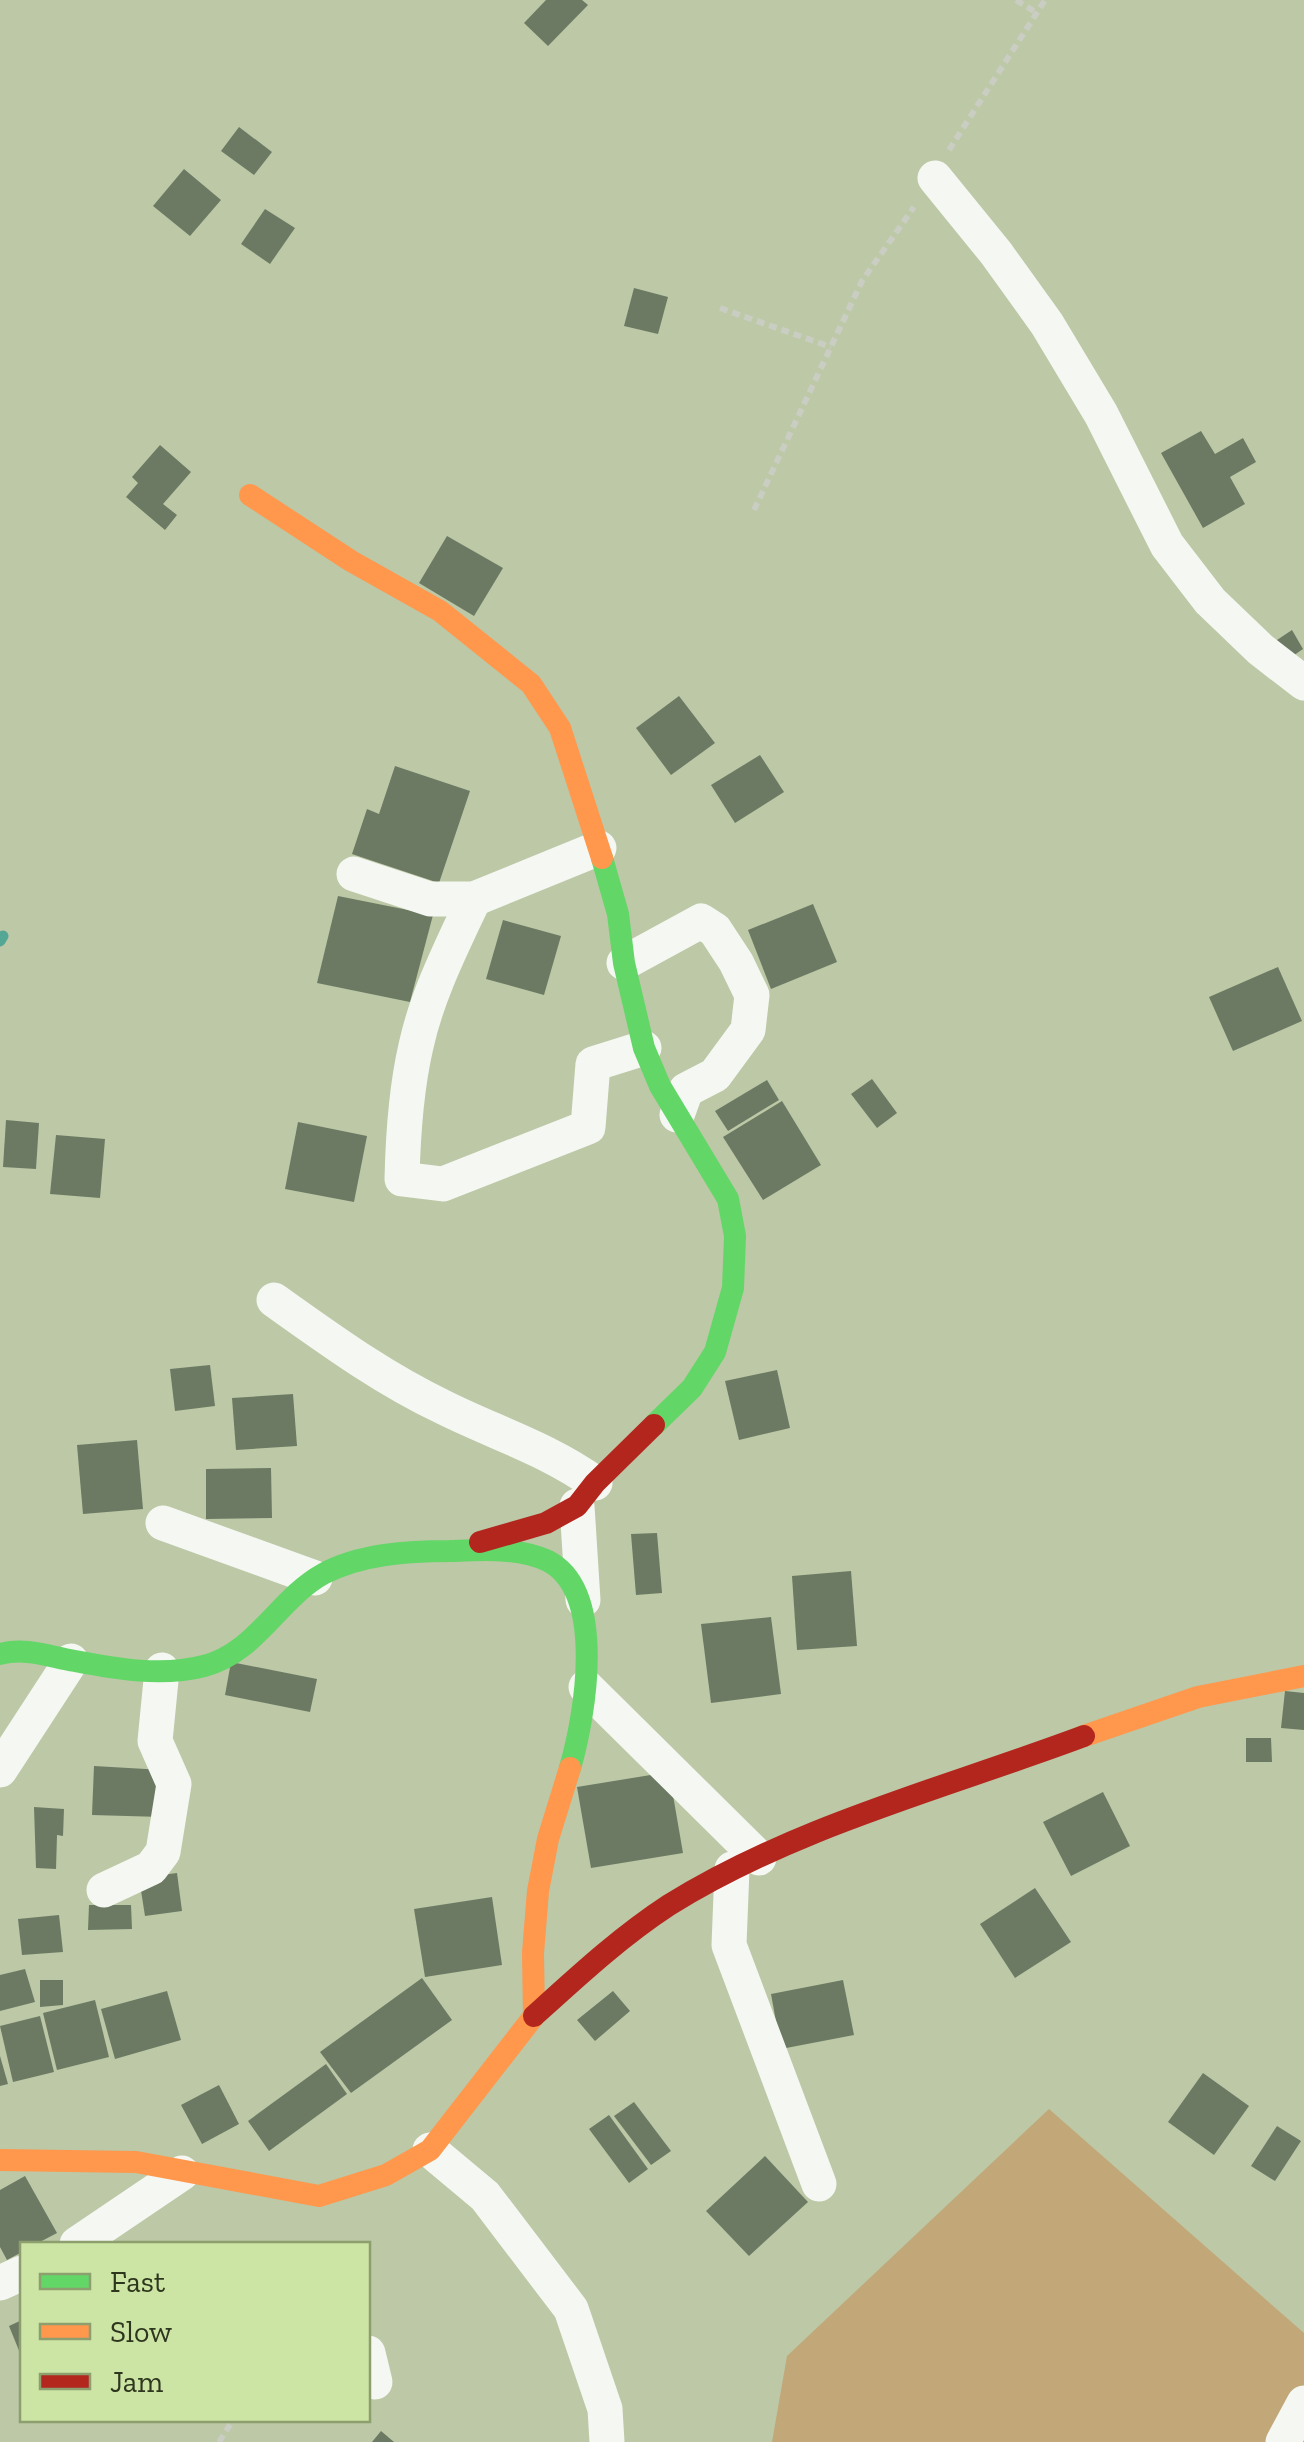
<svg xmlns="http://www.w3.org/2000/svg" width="1304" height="2442" viewBox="0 0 1304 2442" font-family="'Zilla Slab',serif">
<rect width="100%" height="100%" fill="#bcc8a6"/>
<polygon fill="#c2a879" points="1049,2109 1304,2333 1304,2442 772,2442 787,2356"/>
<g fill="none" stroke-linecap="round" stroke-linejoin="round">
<polyline stroke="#54a794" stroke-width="11" points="0,941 3,936"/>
</g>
<g fill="#6c7a63">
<polygon points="546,0 582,0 588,5 548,46 524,23"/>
<polygon points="239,127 272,152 254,175 221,151"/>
<polygon points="184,169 221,200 190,236 153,206"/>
<polygon points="265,209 295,228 270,264 241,244"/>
<polygon points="634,288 668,297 658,334 624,326"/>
<polygon points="1201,431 1215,454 1243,438 1256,462 1230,477 1245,504 1203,528 1161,453"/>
<polygon points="160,445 191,472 163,504 177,515 165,530 126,497 138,483 132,477"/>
<polygon points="447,536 503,568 474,616 419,583"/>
<polygon points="1292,630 1303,649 1287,660 1274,642"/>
<polygon points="679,696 715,743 671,775 636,728"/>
<polygon points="760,755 784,792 735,823 711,785"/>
<polygon points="395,766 470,791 439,883 352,854 367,809 379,814"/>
<polygon points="338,896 433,915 410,1002 317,983"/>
<polygon points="813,904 837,962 771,989 748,930"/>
<polygon points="503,920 561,936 544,995 486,979"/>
<polygon points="1278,967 1302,1021 1233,1051 1209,997"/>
<polygon points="872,1079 897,1113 877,1128 851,1094"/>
<polygon points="767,1080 779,1100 728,1131 715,1111"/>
<polygon points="782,1101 821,1165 763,1200 723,1137"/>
<polygon points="6,1120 39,1123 36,1169 3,1167"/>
<polygon points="298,1122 367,1136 354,1202 285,1189"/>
<polygon points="56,1135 105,1139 100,1198 50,1194"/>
<polygon points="210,1365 215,1406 175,1411 170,1369"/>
<polygon points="777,1370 790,1428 739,1440 725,1381"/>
<polygon points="293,1394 297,1446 236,1450 232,1398"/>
<polygon points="137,1440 143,1509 83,1514 77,1445"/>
<polygon points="271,1468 272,1518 206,1519 206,1469"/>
<polygon points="657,1533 662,1593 636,1595 631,1534"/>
<polygon points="851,1571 857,1646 797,1650 792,1576"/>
<polygon points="771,1617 781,1694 711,1703 701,1624"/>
<polygon points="231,1662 317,1679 310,1712 225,1695"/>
<polygon points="1285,1691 1304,1693 1304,1730 1281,1728"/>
<polygon points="1246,1738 1271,1738 1272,1762 1246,1762"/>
<polygon points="94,1766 163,1770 162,1817 92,1815"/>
<polygon points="669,1772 683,1853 591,1868 577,1787"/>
<polygon points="1103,1792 1130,1846 1071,1876 1043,1822"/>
<polygon points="34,1807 64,1809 63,1836 57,1835 56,1869 36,1868"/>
<polygon points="177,1873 182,1911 145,1916 139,1878"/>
<polygon points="1035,1888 1071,1942 1015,1978 980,1924"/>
<polygon points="492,1897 502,1965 425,1977 414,1909"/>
<polygon points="89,1905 131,1905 132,1929 88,1930"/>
<polygon points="59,1915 63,1952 22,1955 18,1919"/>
<polygon points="25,1969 35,2002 0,2011 0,1975"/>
<polygon points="422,1978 452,2020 351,2093 320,2052"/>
<polygon points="40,1980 63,1980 63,2005 40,2007"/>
<polygon points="843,1980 854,2035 781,2049 771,1994"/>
<polygon points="167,1991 181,2040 115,2059 101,2009"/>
<polygon points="613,1991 630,2011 595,2041 577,2020"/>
<polygon points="95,2000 109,2057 57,2070 43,2013"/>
<polygon points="40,2016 54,2072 13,2082 0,2026"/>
<polygon points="0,2056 8,2084 0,2086"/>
<polygon points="326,2064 347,2094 269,2151 248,2121"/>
<polygon points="1203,2073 1249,2106 1214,2155 1168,2122"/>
<polygon points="219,2085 239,2124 202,2144 181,2105"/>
<polygon points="634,2102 671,2151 651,2165 614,2116"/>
<polygon points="609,2115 648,2169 629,2183 589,2129"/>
<polygon points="1277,2126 1301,2141 1275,2181 1251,2166"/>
<polygon points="765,2156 808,2202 749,2256 706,2211"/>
<polygon points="25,2176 57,2233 36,2244 22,2244 22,2252 7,2260 0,2247 0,2190"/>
<polygon points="22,2320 22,2351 20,2353 9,2326"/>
<polygon points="381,2431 394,2442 372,2442"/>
</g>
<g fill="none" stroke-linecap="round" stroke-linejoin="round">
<g stroke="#c9cdc2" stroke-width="6" stroke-dasharray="8 5" stroke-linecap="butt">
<polyline points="1016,0 1037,13"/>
<polyline points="949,150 1045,0"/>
<polyline points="720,308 831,347"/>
<polyline points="754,510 862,281 914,207"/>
<polyline points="219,2442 233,2420"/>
</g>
<g stroke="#f5f7f2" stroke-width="35">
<polyline points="935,178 996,253 1047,324 1101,414 1167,545 1210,601 1260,649 1304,683"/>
<polyline points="354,874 430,899 474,899 599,848"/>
<path d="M 474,899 C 452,946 427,995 416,1046 C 406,1089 403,1135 402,1179 L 443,1184 L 588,1127 L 593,1064 L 644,1048"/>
<polyline points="624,963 701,921 715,930 736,962 752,995 748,1030 715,1075 686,1090 677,1115"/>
<path d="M 274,1300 C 329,1339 382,1378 443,1407 C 495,1433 548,1449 595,1483"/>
<polyline points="577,1506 583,1600"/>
<polyline points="163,1523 315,1578"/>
<polyline points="586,1687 759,1858"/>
<polyline points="0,1770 71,1661"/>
<polyline points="732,1869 729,1945 819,2184"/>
<polyline points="104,1890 151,1868 163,1852 174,1784 155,1741 162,1670"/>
<polyline points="430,2150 485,2196 571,2309 605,2409 607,2442"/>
<polyline points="77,2244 182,2173"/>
<polyline points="0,2283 22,2273"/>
<polyline points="368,2353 375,2382"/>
<polyline points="1283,2442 1304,2403"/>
</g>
<g stroke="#63d668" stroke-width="22">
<polyline points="602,858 618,914 624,963 644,1048 660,1086 728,1199 735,1236 733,1288 715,1352 692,1388 654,1425"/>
<path d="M 0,1654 C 26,1647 50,1657 75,1661 C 117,1669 162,1677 204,1666 C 256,1653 278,1599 323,1574 C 360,1554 408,1551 450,1551 C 481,1550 519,1547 548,1561 C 607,1592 585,1716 570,1768"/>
</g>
<g stroke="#ff974d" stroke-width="22">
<polyline points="250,495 351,561 440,611 531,684 560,728 602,858"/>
<polyline points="1084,1736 1198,1697 1304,1676"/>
<polyline points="0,2160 136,2162 319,2196 386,2175 430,2150 534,2016 533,1953 538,1891 548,1839 570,1768"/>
</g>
<g stroke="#b3261e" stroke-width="22">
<polyline points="480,1542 546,1523 577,1506 595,1483 654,1425"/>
<path d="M 534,2016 C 577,1977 620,1937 669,1905 C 796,1826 945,1788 1084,1736"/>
</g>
</g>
<rect x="20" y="2242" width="350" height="180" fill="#cce4a4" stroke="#8d9f6e" stroke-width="2.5"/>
<rect x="40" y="2274" width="50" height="15" fill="#63d668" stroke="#8d9f6e" stroke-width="2.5"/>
<text x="110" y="2292" font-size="30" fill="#2e371e">Fast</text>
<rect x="40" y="2324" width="50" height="15" fill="#ff974d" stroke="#8d9f6e" stroke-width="2.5"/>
<text x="110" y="2342" font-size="30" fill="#2e371e">Slow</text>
<rect x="40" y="2374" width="50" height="15" fill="#b3261e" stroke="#8d9f6e" stroke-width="2.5"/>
<text x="110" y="2392" font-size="30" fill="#2e371e">Jam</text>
</svg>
